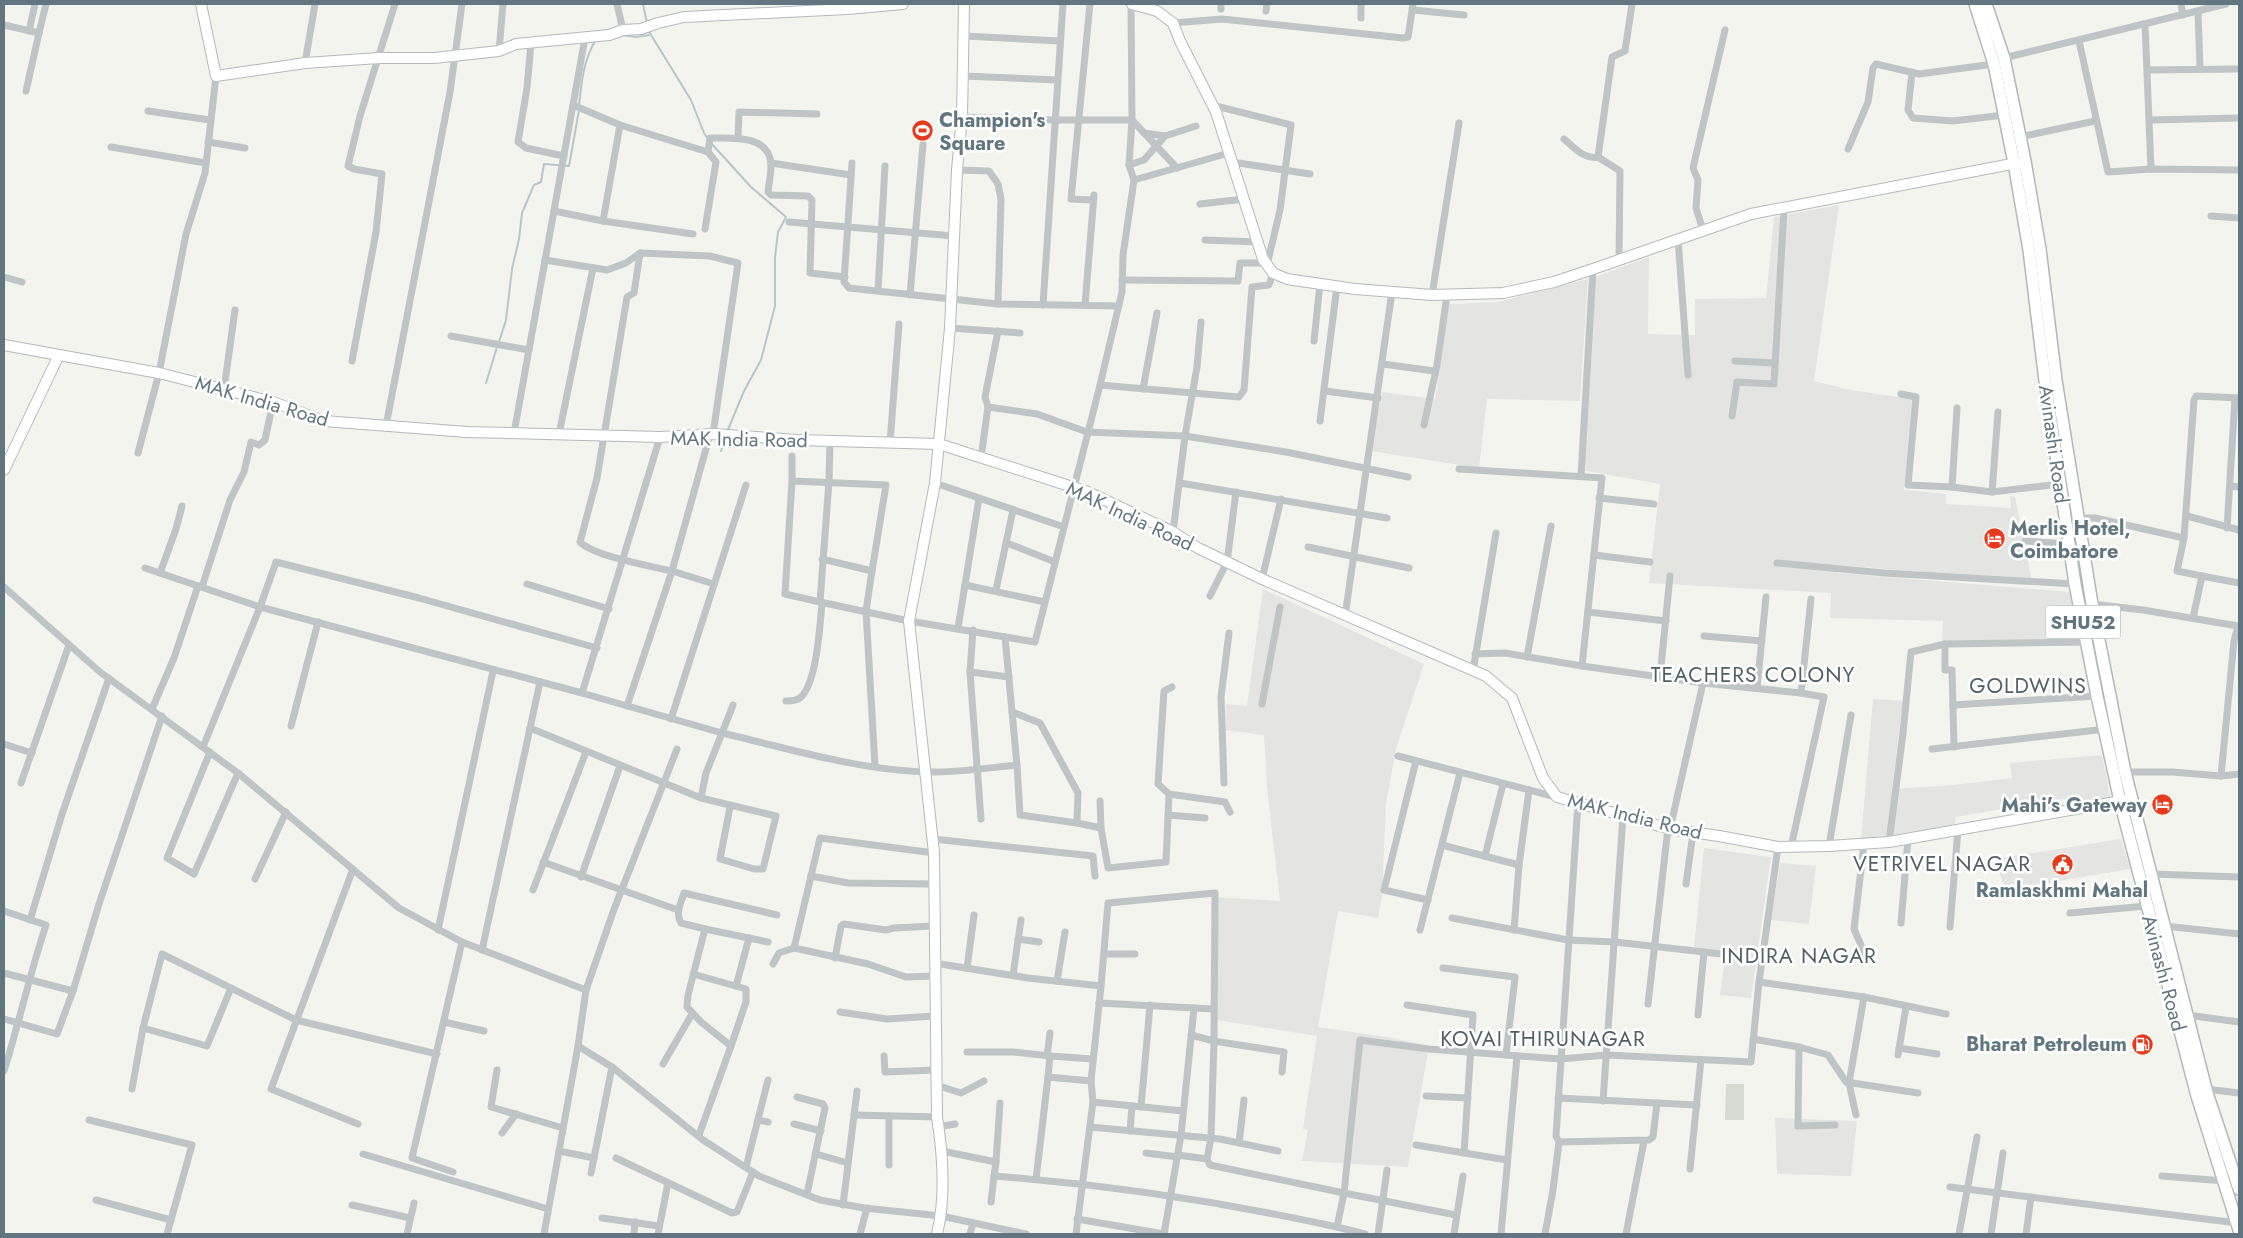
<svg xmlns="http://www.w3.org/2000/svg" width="2243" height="1238" viewBox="0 0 2243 1238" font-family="Jost,sans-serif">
<rect width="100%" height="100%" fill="#f4f4ef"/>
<g fill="#e4e5e3">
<polygon points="1839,205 1814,381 1851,390 1912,399 1904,490 1946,494 1946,504 2011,508 2010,496 2015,497 2032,581 1838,565 1837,573 2072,592 2080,640 1942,642 1943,621 1830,618 1831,593 1649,583 1660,484 1581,470 1595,277 1649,257 1648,334 1695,335 1695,299 1766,298 1774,217"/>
<polygon points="1588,279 1580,401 1487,399 1479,468 1371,451 1382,392 1435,399 1448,304 1498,302"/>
<polygon points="1263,589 1424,664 1396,749 1386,804 1382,896 1378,918 1338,911 1318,1027 1387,1037 1429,1046 1408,1167 1302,1161 1308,1130 1303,1129 1317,1036 1216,1020 1215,897 1280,901 1267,788 1264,735 1225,730 1226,704 1247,706"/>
<polygon points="1873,699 1903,701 1892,789 1954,785 2012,778 2010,763 2102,755 2111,800 2081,805 2079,796 1956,817 1955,826 1861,839"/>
<polygon points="2121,839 2130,869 2005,890 1995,859"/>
<polygon points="1704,848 1771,857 1751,998 1720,995 1726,951 1694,947"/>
<polygon points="1780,863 1816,866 1809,924 1771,920"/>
<polygon points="1775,1118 1857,1121 1851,1176 1777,1174"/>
</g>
<polygon fill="#d5dbd0" points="1726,1084 1744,1084 1744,1120 1725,1120"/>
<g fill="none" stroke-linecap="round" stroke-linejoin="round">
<g stroke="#b8c6c9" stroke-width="2">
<polyline points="643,4 647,23"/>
<polyline points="648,30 691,100 704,133 708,139"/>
<polyline points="622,35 636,37 649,35"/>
<path d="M 579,106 C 581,83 584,60 595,41"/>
<polyline points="711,143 751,187 786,217 778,232 775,257 775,306 761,360 744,391 727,432"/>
<polyline points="499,342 506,320 512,269 519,239 522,213 534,185 541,182 544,164 569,166 579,110"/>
<polyline points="486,383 497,347"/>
<polyline points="721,451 725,439"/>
</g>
<defs>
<g id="secondary">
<polyline points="201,4 216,76 305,63 379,58 434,58 499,51 516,44 609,35 623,30 641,29 658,23 684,17 847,9 903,4"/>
<polyline points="1132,4 1157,11 1173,23 1180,41 1216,112 1263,259 1273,273 1287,279 1355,289 1432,295 1503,293 1554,282 1593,269 1751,214 2022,162"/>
<polyline points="4,345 159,373 273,402 324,421 467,432 660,437 713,434 798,440 939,444 1088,492 1173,532 1198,548 1262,579 1486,676 1512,698 1543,778 1557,797 1670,829 1719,836 1778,847 1829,846 1889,842 2127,800"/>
<polyline points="4,470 59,355"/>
<path d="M 937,1234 C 946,1197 943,1155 937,1117 L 934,853 L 909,621 L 935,483 L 950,328 L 957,170 L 962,117 L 964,4"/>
</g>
<g id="primary">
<polyline points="1975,4 1994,64 2014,163 2029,250 2045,381 2075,584 2097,696 2120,801 2197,1096 2239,1230"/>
<polyline points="1986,4 2004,58 2025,161 2040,249 2056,380 2092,604 2125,772 2207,1093 2239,1189"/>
</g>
</defs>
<use href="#secondary" stroke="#b3b9bc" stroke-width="12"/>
<use href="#primary" stroke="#b2b7ba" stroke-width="14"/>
<g stroke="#bfc4c6" stroke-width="7">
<polyline points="617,4 623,30"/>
<polyline points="1090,4 1071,199 1093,200"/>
<polyline points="2181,4 2183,15"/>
<polyline points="1221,9 1221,4"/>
<polyline points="1413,10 1464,15"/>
<polyline points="1266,11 1267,4"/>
<polyline points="2198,11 2200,69"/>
<polyline points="1361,18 1361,4"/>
<polyline points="1173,23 1222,19 1403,38 1408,37 1413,4"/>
<polyline points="2145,24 2151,169"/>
<polyline points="4,25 39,33 26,91"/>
<polyline points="29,31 35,4"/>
<polyline points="39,33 46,4"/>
<polyline points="965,36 1060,41"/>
<polyline points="2079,41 2108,172 2151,169 2239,170"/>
<polyline points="531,43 527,88 518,142 526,148 564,156"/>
<polyline points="499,51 503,4"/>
<polyline points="2004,58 2226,4"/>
<polyline points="305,63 315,4"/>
<polyline points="2148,70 2239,69"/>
<polyline points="1912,72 1908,110 1913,118 1953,121 2004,115"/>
<polyline points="963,76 1057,80"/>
<polyline points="573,105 620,125 603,221 693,234"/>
<polyline points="1212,105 1291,125 1280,210 1267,265"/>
<polyline points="148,111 210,120"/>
<polyline points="962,117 1055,120 1132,120 1177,168"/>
<polyline points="2150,120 2239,118"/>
<polyline points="620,125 708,152"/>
<polyline points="1144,133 1165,136"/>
<polyline points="2020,137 2095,121"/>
<polyline points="738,138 739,112 817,114"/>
<path d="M 1564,139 C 1574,147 1584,160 1598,157 L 1620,171 L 1619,259"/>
<polyline points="208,142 245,148"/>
<polyline points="111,147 206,163"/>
<polyline points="1848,149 1868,102 1873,68 1876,64 1919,74 1994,64"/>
<polyline points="1598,157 1612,57 1625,51 1632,4"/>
<polyline points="1232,162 1310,174"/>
<polyline points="771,163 851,175"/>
<polyline points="852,163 844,282 849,288 998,304 1119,306"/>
<polyline points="1129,165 1144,160 1165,136 1196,126"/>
<polyline points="957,170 989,171 998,184 1001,199 998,304"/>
<polyline points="1134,180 1229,153"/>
<polyline points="1200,204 1244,199"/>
<polyline points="554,211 603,221"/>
<polyline points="2211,216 2239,218"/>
<polyline points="789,222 954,236"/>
<path d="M 705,229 L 716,162 L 708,152 L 710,138 C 731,138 770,134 771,165 C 771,174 769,183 768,192 L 771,195 L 808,196 L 812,200 L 810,273 L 845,277"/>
<polyline points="1703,230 1696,208 1698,180 1693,168 1725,30"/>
<polyline points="1678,239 1688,375"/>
<polyline points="1205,240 1257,242"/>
<polyline points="545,260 607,270 626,263 640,253"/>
<polyline points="4,277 22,282"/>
<polyline points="1122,280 1238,281 1240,263 1266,263"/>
<polyline points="878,291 885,166"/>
<polyline points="910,295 923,144"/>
<polyline points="1432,295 1459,123"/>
<polyline points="1043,305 1063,4"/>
<polyline points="1085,305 1094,195"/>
<polyline points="950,328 1020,333"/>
<polyline points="451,336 529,350"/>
<polyline points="1314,341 1320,284"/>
<polyline points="352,361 376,232 382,174 354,169 348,166 360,116 395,4"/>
<polyline points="1735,361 1775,363"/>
<polyline points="1383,364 1434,371"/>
<polyline points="1100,385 1122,292 1123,255 1134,180 1129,165 1132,120 1131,4"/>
<polyline points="224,389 235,310"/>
<polyline points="1143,389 1157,313"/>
<polyline points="1325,391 1378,398"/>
<polyline points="1901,394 1916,397 1908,485 1952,487 1992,492 2060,484"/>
<polyline points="988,407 1037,414 1087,432 1185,436 1286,452 1408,477"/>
<polyline points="1732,416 1737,382 1774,384 1784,208"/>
<polyline points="1320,421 1337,286"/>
<polyline points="1424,425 1437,365 1447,295"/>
<polyline points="386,426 450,92 462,4"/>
<polyline points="514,433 585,38"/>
<polyline points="559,434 593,268"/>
<polyline points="830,441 829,481 820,602 909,621 1035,642 1100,385 1239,397 1244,390 1252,287 1269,285 1273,273"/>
<polyline points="890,443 899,324"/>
<polyline points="138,453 159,373 186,234 205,173 216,76"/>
<polyline points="792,456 792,481 886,485 872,571 822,559"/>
<polyline points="981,458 988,407 985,397 998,331"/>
<polyline points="1459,469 1602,478 1582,666 1703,683 1801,693 1824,697 1791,847"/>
<polyline points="1581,476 1593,269"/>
<polyline points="792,481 785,594 820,602"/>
<polyline points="935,483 1064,527"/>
<polyline points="1180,483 1387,518"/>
<polyline points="2231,486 2239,487"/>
<polyline points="1952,487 1957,408"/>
<polyline points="1992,492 1998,412"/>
<polyline points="1599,498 1654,504"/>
<polyline points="2187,516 2239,530"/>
<polyline points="2078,518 2095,518 2184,538 2194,400 2196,396 2239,398"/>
<polyline points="2227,528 2235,398"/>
<polyline points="1173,532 1185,436 1197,367 1201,322"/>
<polyline points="2184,538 2177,571 2202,576"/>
<polyline points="2025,541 2069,544"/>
<polyline points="1007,543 1055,562"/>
<polyline points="1308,547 1409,568"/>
<polyline points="1594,555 1650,562"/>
<polyline points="1777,563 1884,573 2075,584"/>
<polyline points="145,568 260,607 582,693 660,437"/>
<polyline points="872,571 866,611 875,766"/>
<polyline points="160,573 176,529 182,506"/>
<polyline points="1262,579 1281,499"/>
<polyline points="527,584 609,609"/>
<polyline points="965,585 1045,602"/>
<polyline points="4,587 100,672 238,773 399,908 462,942 586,990 578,1046 612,1067 703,1140 759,1176 820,1200 864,1208 941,1216 1026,1234"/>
<polyline points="202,587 230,500 244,472 251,442 259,445 265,440 273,402"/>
<polyline points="996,590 1013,510"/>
<polyline points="1210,596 1227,562 1236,492"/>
<polyline points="2092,604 2143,610 2238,626 2234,641 2221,776"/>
<polyline points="1588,612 1666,621"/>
<polyline points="1345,616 1392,292"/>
<polyline points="2193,618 2202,576 2239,583"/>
<polyline points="958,628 979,498"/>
<polyline points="1704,636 1762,641"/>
<polyline points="1005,637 1017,765 1020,815 1077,823 1101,828"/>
<polyline points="1945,644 1945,670 1952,670 1954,747"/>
<polyline points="1475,654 1505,653 1582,666"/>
<polyline points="1527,657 1551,526"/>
<polyline points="1473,671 1496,533"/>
<polyline points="970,672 973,630"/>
<polyline points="1660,677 1670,576"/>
<polyline points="1757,688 1766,597"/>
<polyline points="582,693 722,733 733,705"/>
<polyline points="1801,693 1811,599"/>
<path d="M 786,701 C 791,701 797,701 801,697 C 817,682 820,624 822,603"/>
<polyline points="1262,704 1280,607"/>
<polyline points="1953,705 2097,696"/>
<path d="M 627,706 L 672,571 L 709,438 L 713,434 L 738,263 L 710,256 L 640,253 L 634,293 L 627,297 L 597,478 L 580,542 C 594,556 646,565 667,570 L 672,571 L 714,584"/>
<polyline points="152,709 174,658 198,586"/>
<polyline points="1012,712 1040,723 1078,793 1077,823"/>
<polyline points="671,719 746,485"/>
<polyline points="291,726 318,622"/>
<polyline points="530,728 701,798 776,816 763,869 754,869 720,859 730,807"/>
<polyline points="4,744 32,753"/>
<polyline points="203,747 260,607 276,562 419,598 597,648"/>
<polyline points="1932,749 2106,729"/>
<polyline points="210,752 167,858 194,874 238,773"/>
<polyline points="1398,756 1556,797"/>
<polyline points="1416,761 1384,890 1428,900"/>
<polyline points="2125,772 2172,772 2221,776 2239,774"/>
<polyline points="21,783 69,645"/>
<polyline points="1224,783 1221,697 1229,633"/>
<polyline points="1169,794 1225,802 1230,812"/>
<path d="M 701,798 L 706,773 L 722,733 C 786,748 859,770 925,772 C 956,773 987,768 1017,765"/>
<polyline points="1100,801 1101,828 1108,868 1166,862 1169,794 1158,784 1164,691 1172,687"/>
<polyline points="1168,815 1205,818"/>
<polyline points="981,819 970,672 1009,677"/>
<polyline points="1670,829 1703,683"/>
<polyline points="933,839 1093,856 1095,876"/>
<polyline points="1889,842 1903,733 1911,652 1945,644 2087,642"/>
<polyline points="1864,844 1854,929 1867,959"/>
<polyline points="1442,845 1519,865"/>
<polyline points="1829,846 1851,715"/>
<polyline points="934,853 820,838 794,948 868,964 906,977 934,976"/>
<polyline points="1485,856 1503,784"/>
<polyline points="543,862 678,910"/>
<polyline points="353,869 271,1089 358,1124"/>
<polyline points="2151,874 2239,877"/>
<polyline points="811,876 848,883 934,884"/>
<polyline points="581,877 620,766"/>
<polyline points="255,879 286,812"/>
<polyline points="1686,884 1693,833"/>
<polyline points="533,890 586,752"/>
<path d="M 4,911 L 46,925 C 30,973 19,1023 4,1071"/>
<polyline points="2070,913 2146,906"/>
<polyline points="1452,918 1568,940 1615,942 1722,954"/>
<polyline points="30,920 62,814 109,678"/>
<polyline points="1901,923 1908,839"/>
<polyline points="2165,926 2239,934"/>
<polyline points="1950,927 1958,829"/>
<polyline points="705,929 768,942"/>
<polyline points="438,930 493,671"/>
<polyline points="1420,930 1460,773"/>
<polyline points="1514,930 1519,865 1529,790"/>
<polyline points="1018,939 1039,942"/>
<polyline points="482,950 540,682"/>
<polyline points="1105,954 1135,954"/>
<polyline points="835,958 841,926 844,924 886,930 894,928 933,926"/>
<polyline points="934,963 1028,978 1101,986 1091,1081 1093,1102 1076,1234"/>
<polyline points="773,964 779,953 794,948"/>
<polyline points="967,968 974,915"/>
<polyline points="1443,968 1515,977 1506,1055"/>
<polyline points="4,973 73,991"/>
<polyline points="693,974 746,989 746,1002 731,1046"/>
<polyline points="1013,975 1021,920"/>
<polyline points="1057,981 1065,932"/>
<polyline points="1759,982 1864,997 1946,1014"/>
<polyline points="736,986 749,938"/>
<polyline points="1101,986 1108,903 1215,893 1214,1041 1191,1035"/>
<polyline points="586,990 613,912 677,749"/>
<polyline points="1099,1003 1194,1008 1181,1135 1164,1234"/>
<polyline points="1648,1004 1668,828"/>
<polyline points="1407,1005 1473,1015 1464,1153"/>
<polyline points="1194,1008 1213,1009"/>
<polyline points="840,1012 887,1019 935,1016"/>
<polyline points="1698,1015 1704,952"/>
<polyline points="2187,1015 2239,1022"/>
<polyline points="4,1019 57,1034 73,991 99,904 162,716"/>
<polyline points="444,1022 484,1031"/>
<polyline points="143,1028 207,1046 231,988"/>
<polyline points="1753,1039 1799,1047 1828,1055 1846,1082 1918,1093"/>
<polyline points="1799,1047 1798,1126 1835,1125"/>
<polyline points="1899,1048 1937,1054"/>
<polyline points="967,1052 1013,1052 1050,1056"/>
<polyline points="1898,1055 1906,1007"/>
<polyline points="884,1056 885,1072 936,1070"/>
<polyline points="1047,1056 1050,1033"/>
<polyline points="663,1064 692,1014"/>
<polyline points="497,1070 491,1107 563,1128"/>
<polyline points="1048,1077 1050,1056 1093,1059"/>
<polyline points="936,1085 961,1093 984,1081"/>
<polyline points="132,1089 143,1028 162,954 296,1020 437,1054"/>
<polyline points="2206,1089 2239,1093"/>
<polyline points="1426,1096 1468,1098"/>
<polyline points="797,1097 823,1104 825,1108 807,1194"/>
<polyline points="1558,1098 1697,1105"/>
<polyline points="1603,1101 1623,816"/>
<polyline points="1093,1102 1183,1111"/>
<polyline points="1141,1107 1150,1005"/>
<polyline points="854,1115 937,1117"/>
<polyline points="1856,1115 1849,1083 1864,997"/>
<polyline points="89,1120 192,1145 167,1234"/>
<polyline points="758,1120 768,1122"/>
<polyline points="794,1124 821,1131"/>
<polyline points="938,1127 955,1124"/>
<polyline points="1090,1127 1220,1139 1278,1151"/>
<polyline points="1130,1131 1132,1106"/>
<polyline points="502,1133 516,1114"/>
<path d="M 699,1135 L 731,1046 L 701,1022 L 687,1007 L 688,995 L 705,929 L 681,923 C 675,913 681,903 684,893 L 777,915"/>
<polyline points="1559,1142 1649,1140 1653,1137 1657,1103"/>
<polyline points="1239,1143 1244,1100"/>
<polyline points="1416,1145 1507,1160"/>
<polyline points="559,1151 594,1158"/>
<path d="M 942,1151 L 996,1162 L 994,1176 C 1110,1185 1223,1202 1337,1227 L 1344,1193 L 1210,1165 L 1207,1159 L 1178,1155"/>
<polyline points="1146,1153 1178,1157"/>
<polyline points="363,1154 548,1209"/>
<polyline points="816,1154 848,1163"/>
<polyline points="616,1158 732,1213 737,1212 753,1172"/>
<polyline points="1207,1159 1211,1138 1214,1041 1284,1052 1282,1072"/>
<polyline points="996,1162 1000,1103"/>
<polyline points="889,1165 889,1116"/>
<polyline points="746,1167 768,1080"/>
<polyline points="1690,1169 1701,1060"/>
<polyline points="453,1172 412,1158 462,942"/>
<polyline points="591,1173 612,1067"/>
<polyline points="2162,1176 2224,1181"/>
<polyline points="1036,1179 1048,1077 1091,1081"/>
<polyline points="1950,1187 2237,1223"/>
<polyline points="96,1200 171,1220"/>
<polyline points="991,1202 994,1176"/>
<polyline points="352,1205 410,1218"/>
<polyline points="843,1205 857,1091"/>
<polyline points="1456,1215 1344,1193 1360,1040 1429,1049 1560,1059 1607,1055 1751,1062 1759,982 1778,847"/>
<polyline points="602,1218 659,1226"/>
<polyline points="1077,1219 1164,1234"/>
<polyline points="1337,1227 1365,1234"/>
<polyline points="407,1234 414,1203"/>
<polyline points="544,1234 578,1046"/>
<polyline points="634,1234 635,1222"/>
<polyline points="658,1234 668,1183"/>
<polyline points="860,1234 867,1208"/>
<polyline points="970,1234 973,1223"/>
<polyline points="1378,1234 1387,1170"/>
<polyline points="1454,1234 1463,1176"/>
<polyline points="1501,1234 1517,1056"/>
<polyline points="1545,1234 1553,1190 1559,1142 1556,1136 1578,803"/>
<polyline points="1626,1234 1644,1141"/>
<polyline points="1959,1234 1977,1137"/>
<polyline points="1991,1234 2003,1153"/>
<polyline points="2026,1234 2031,1197"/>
</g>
<use href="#secondary" stroke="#fff" stroke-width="10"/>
<use href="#primary" stroke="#fff" stroke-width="11"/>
</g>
<defs>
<symbol id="stadium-disc" viewBox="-11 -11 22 22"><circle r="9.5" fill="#e73a1c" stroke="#fff"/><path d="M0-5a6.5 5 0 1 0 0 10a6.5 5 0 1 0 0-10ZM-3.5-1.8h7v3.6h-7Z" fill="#fff"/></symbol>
<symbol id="hotel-disc" viewBox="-11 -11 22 22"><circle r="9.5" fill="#e73a1c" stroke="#fff"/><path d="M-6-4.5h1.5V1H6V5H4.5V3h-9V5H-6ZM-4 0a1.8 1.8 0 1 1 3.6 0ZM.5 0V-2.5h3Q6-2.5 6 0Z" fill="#fff"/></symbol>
<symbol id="civic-disc" viewBox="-11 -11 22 22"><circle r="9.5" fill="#e73a1c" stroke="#fff"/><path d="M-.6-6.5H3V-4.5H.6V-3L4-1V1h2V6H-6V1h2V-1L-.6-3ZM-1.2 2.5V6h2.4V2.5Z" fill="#fff"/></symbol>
<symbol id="fuel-disc" viewBox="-11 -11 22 22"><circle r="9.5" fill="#e73a1c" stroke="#fff"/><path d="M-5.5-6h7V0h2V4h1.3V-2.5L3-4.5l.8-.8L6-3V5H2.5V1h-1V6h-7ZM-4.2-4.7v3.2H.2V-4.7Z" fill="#fff"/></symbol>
</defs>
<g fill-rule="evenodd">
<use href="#stadium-disc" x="910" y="118" width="25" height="25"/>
<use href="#hotel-disc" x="1982" y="526" width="25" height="25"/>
<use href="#hotel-disc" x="2150" y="792" width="25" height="25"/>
<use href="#civic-disc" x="2050" y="852" width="25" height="25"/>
<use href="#fuel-disc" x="2130" y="1032" width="25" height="25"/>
</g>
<g text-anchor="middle" stroke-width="5" stroke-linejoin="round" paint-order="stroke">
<rect fill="#fff" stroke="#919fa7" stroke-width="1" x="2045.5" y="605.5" width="75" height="33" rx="4"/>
<g font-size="19" font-weight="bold" fill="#627681">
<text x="2083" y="629">SHU52</text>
</g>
<g font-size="20" font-weight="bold" fill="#627681" stroke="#fff" text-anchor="start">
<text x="939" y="127">Champion's<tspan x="939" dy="23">Square</tspan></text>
<text x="2010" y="535">Merlis Hotel,<tspan x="2010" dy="23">Coimbatore</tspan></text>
<text x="2147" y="812" text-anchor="end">Mahi's Gateway</text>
<text x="2062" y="897" text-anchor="middle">Ramlaskhmi Mahal</text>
<text x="2127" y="1051" text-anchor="end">Bharat Petroleum</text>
</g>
<g font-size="20" fill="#627681" stroke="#fff">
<text transform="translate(262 401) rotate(16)" y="7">MAK India Road</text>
<text transform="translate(739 439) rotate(1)" y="7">MAK India Road</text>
<text transform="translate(2054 444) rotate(82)" y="7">Avinashi Road</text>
<text transform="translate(1130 516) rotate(25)" y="7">MAK India Road</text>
<text transform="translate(1635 816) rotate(14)" y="7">MAK India Road</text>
<text transform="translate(2164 973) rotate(75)" y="7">Avinashi Road</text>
</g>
<g font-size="21" letter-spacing="1" fill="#505e66" stroke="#fff">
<text x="1753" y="682">TEACHERS COLONY</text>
<text x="2028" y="693">GOLDWINS</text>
<text x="1942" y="871">VETRIVEL NAGAR</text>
<text x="1799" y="963">INDIRA NAGAR</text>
<text x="1543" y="1046">KOVAI THIRUNAGAR</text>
</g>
</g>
<rect width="2243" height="1238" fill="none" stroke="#627681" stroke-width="10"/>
</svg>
